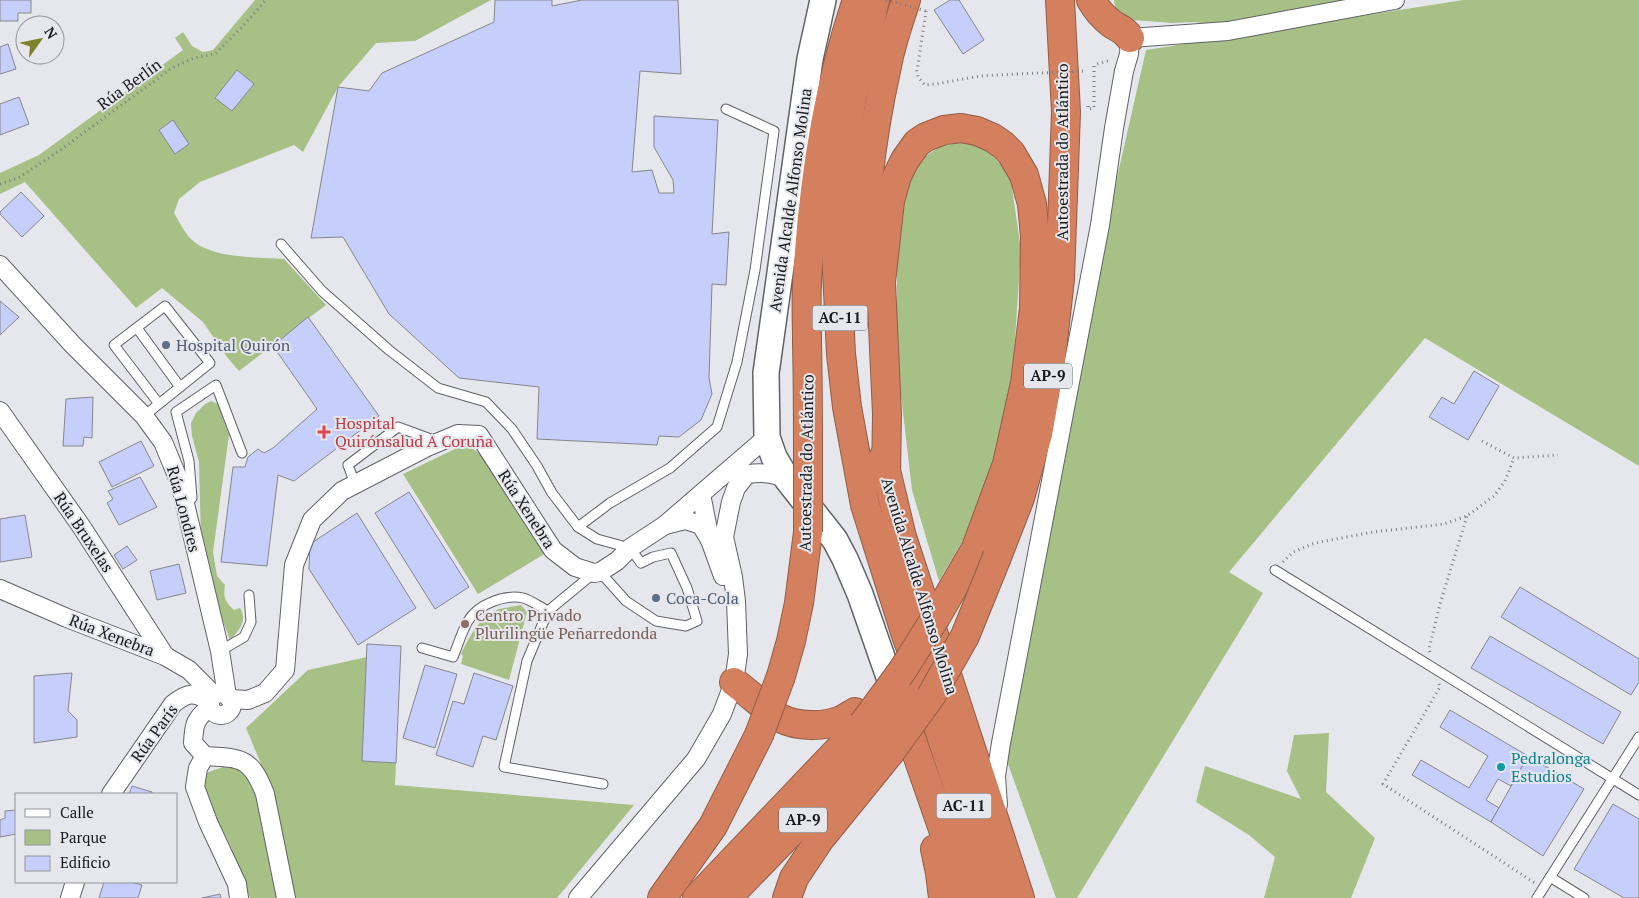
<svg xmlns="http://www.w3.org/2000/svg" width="1639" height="898" viewBox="0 0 1639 898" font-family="'PT Serif',serif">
<rect width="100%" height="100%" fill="#e6e7ed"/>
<g fill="#a7c085">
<path d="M 255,0 L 491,0 L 415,41 L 376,43 L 338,87 L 303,152 L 294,145 L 200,182 L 179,199 L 174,213 C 179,221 184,232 191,239 C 211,259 257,257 284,259 L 326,305 L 239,371 L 227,357 L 203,322 L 162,288 L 136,308 L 25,182 L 0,194 L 0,173 L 39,155 L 183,50 L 175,38 L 183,32 L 192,46 L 203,52 L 213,50 Z"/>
<polygon points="1114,0 1372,0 1228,27 1195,22 1172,23 1133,20 1116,13"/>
<polygon points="1463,0 1639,0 1639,466 1425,338 1229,572 1263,593 1077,898 1056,898 1007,761 1109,213 1146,50"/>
<polygon points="967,141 988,151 1002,166 1011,181 1021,250 1014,354 1004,426 986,484 966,535 939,581 912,490 897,361 897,261 904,196 918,161 943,145"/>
<path d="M 211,401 L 218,404 L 229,435 L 213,552 L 217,576 L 225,585 C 223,597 225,602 234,610 L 240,608 C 248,620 239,631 230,640 L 215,599 L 201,541 L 199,462 L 192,436 L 191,423 L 196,413 L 205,404 Z"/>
<polygon points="459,447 470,447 482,455 546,553 478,594 403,474"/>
<path d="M 521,605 L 527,612 L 509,680 L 461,664 L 463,656 L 461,654 C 468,639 475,626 488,614 L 506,636 L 510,638 L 489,614 L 499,609 Z"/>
<polygon points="367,657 362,761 396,763 395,785 634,805 557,898 250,898 231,847 203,790 206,773 223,767 264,771 246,728 308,670"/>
<polygon points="1329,733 1326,792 1375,838 1351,898 1264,898 1275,857 1249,835 1196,802 1205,766 1301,799 1287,771 1294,735"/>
</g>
<g fill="#c6cffc" stroke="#85868b">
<polygon points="0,0 31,0 31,13 18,13 18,21 0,21"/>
<polygon points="495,0 552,0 552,6 582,0 678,0 681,74 640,71 632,172 652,170 659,193 674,193 673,180 654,147 654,116 718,120 712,234 729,232 726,285 712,284 709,378 712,394 701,420 679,437 659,436 657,445 537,439 539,387 459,378 389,314 343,237 311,238 338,87 369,91 382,73 494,22"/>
<polygon points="950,0 959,0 984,40 963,54 934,10"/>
<polygon points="8,44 16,69 0,74 0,47"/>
<polygon points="237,70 254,84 232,111 215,98"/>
<polygon points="19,97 29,124 0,135 0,104"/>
<polygon points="173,120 189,144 175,154 159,130"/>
<polygon points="21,192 44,216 22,237 0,214 0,212"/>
<polygon points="0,301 19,317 0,335"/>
<polygon points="308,317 379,416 294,481 278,475 267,566 221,562 233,467 245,467 248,457 258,449 264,453 273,448 317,409 273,346"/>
<polygon points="1474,371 1499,386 1468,440 1429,417 1442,397 1454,404"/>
<polygon points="93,397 92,438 84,437 83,446 63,446 66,399"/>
<polygon points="141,441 154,466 112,487 99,462"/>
<polygon points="140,477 157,507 119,525 107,503 113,499 108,491"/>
<polygon points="409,492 469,587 435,609 375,513"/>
<polygon points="357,513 416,608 358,645 309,569 310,544"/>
<polygon points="25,515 32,557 0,562 0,519"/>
<polygon points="127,546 137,560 123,569 114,555"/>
<polygon points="179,564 186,593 157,600 150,571"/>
<polygon points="1520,587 1639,659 1639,682 1631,695 1501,617"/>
<polygon points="1490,636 1621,712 1603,744 1471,668"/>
<polygon points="367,644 401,646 396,763 362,761"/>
<polygon points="425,665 457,674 435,748 403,738"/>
<polygon points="72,673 68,711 77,720 77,737 34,743 34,676"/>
<polygon points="474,673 513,686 496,740 483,736 473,767 436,755 453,701 464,704"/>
<polygon points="1450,710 1528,756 1511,786 1498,779 1486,800 1499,808 1491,822 1412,775 1421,760 1469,788 1488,756 1440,727"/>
<polygon points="1528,756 1584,789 1543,856 1491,822"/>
<polygon points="132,786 152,792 152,794 129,794"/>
<polygon points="1613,804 1639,819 1639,898 1624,898 1574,869"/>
<polygon points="16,810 16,834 0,837 0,820 5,818 5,811"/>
<polygon points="104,882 131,882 142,885 138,898 99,898"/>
<polygon points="220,894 221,898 202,898"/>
</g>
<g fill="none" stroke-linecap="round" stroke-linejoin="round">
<defs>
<g id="lane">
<polyline points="281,244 322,291 389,350 438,388 486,402 512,429 537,466 552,493 578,527"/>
<polyline points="137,328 180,387"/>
<polyline points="144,416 210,363 165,306 114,345 159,404"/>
<polyline points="355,484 348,465 398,427 436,441"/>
<polyline points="185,505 192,498 189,461 176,412 216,385 242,453"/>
<polyline points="1275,570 1639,795"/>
<polyline points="600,572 626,601 656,621 686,626 697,621 687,588 671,553 653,557 641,563 630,548 597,539 578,527 610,503 670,468 717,427 737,362 755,270 774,131 726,109"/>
<polyline points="594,573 548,611 527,661 504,767 603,784"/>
<path d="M 422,648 L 453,657 C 458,645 462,631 468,621 C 478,604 505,594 523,598 C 531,600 540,607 548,611"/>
<polyline points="220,651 244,637 251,622 249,595"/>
<polyline points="1550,877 1584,898"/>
<polyline points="1537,898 1639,737"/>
</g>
<g id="street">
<polyline points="0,265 73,345 144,416 163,442 180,483 220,651 227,696"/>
<polyline points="0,411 81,526 165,656"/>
<path d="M 737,477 C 755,471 770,472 787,479"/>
<polyline points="701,494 710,540 723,576"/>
<polyline points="665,525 685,520 701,525 710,540"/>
<polyline points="0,589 67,618 165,656 189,670 214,695"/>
<circle cx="221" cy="704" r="11"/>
<polyline points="230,699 248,700 265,693 285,670 294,565 312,520 342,491 427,447 458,434 479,435 553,550 575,567 594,573 600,572 617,561 630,548 665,525 767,437"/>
<path d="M 210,707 C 195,719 194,724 193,743 L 205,756 C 241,758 251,757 265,794 L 286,898"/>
<polyline points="205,756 198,768 195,787 208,822 237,884 239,898"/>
<path d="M 111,794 L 173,704 C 188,692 193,692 210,701"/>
<polyline points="998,805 996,776 1001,743 1100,225 1114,128 1124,71 1129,54 1130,38 1228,31 1395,0"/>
<polyline points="70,898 75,882"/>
<polyline points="578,898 696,759 722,714 734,682 738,654 736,601 733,577 724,537 731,502 736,488 747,474"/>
</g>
<polyline id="secondary" points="823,0 810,59 766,373 767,437 774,457 787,479 835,540 845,559 860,594 897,700"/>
<g id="highway">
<polyline points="875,0 852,97 844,150 836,250 841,354 847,407 865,505 905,632 934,714 994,898"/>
<path d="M 1091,0 C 1096,9 1104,18 1112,24 C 1121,30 1124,29 1130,38"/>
<path d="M 864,297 C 860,223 871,138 887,66 C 891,44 899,22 906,0"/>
<polyline points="883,458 902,537 1020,898"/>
<path d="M 808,465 C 808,424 808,384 807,343 C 807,323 806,303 807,283 C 812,187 826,91 857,0"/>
<polyline points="886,477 887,414 881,282 890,201 897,176 905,160 917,143 926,137 944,130 961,128 977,131 993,138 1003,145 1011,153 1024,175 1032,204 1035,237 1034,308 1025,383 1007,464 976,548 936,617"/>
<polyline points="997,557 1020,498 1038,434 1050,367 1060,279 1066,112 1060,0"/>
<polyline points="781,676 791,641 799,603 808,532"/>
<path d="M 734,682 C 749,693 764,708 780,718 C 797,727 824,727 841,720 C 846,718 850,715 855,712"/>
<polyline points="907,726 967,898"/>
<polyline points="935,849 940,873 943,898"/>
<polyline points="662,898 713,826 759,735"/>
<polyline points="697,898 863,724"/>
<polyline points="727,898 850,771 876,738"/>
<polyline points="787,898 794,878 820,839 889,754"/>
</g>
</defs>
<use href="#lane" stroke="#606266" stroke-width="11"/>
<use href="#street" stroke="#606266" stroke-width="20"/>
<use href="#secondary" stroke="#606266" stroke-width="28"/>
<use href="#highway" stroke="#935c47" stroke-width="30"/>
<g stroke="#7b7c80" stroke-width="3" stroke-dasharray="1 4" stroke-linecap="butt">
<polyline points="926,11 917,71 918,77 925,85 936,84 980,76 1017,74"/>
<polyline points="1088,106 1088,109 1094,108 1094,66 1097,64 1111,60"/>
<polyline points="0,184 18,178 59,151 172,68 194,58 215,54 243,26 266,0"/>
<polyline points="1482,441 1514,458 1558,455"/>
<polyline points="1283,562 1293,552 1315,543 1373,532 1444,524 1467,516 1494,496 1505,481 1514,458"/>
<polyline points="1430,652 1429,649 1440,604 1467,516"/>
<polyline points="1439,684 1440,687 1383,784 1535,883"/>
</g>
<use href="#lane" stroke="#fff" stroke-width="9"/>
<use href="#street" stroke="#fff" stroke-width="18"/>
<use href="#secondary" stroke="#fff" stroke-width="25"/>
<use href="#highway" stroke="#d4805e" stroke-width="28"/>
<defs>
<g id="highway-bridge">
<polyline points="808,532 808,465"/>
<polyline points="863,724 902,671 936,617"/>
<polyline points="759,735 781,676"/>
<polyline points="876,738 908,699"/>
<polyline points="889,754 931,696 965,636 997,557"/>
</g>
</defs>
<use href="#highway-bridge" stroke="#935c47" stroke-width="30" stroke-linecap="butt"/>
<g stroke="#7b7c80" stroke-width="3" stroke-dasharray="1 4" stroke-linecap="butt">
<polyline points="886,0 926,11"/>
<polyline points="1017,74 1085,71"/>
</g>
<use href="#highway-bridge" stroke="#d4805e" stroke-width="28"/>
</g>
<g fill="#5c6f8a" stroke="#e6e7ed" stroke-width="2">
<circle cx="166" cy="345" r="5"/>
<circle cx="656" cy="598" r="5"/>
</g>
<path fill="#e0444e" stroke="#e6e7ed" stroke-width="2" d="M321.5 424.5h5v5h5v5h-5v5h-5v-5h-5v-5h5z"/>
<circle fill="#8d6e63" stroke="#e6e7ed" stroke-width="2" cx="465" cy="624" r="5"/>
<circle fill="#0f9aa8" stroke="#e6e7ed" stroke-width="2" cx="1501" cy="767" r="5"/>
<g text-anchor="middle" stroke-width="4" stroke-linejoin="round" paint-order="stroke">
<g fill="#e6e7ed" stroke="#56585b" stroke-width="1">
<rect x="812.5" y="305.5" width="55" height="25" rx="4"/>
<rect x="1024" y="363.5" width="48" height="25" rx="4"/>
<rect x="936.5" y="793.5" width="55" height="25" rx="4"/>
<rect x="779" y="807.5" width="48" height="25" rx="4"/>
</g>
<g font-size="15" font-weight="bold" fill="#191a1c">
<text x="840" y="323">AC-11</text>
<text x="1048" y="381">AP-9</text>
<text x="964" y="811">AC-11</text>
<text x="803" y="825">AP-9</text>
</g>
<g font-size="16" fill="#191a1c" stroke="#e6e7ed">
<text transform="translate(129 84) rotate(-36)" y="6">Rúa Berlín</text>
<text transform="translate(1062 152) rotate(-90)" y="6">Autoestrada do Atlántico</text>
<text transform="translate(790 200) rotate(-82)" y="6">Avenida Alcalde Alfonso Molina</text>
<text transform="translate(806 463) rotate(-89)" y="6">Autoestrada do Atlántico</text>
<text transform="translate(184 509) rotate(75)" y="6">Rúa Londres</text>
<text transform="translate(527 509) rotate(57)" y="6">Rúa Xenebra</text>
<text transform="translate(84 532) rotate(56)" y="6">Rúa Bruxelas</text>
<text transform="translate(920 586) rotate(73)" y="6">Avenida Alcalde Alfonso Molina</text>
<text transform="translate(112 635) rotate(21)" y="6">Rúa Xenebra</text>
<text transform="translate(154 733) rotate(-54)" y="6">Rúa París</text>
</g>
<g font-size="16" fill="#4e5e75" stroke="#e6e7ed" text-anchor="start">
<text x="176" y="351">Hospital Quirón</text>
<text x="666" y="604">Coca-Cola</text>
</g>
<g font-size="16" fill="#be3a42" stroke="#e6e7ed" text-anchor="start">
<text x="335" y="429">Hospital<tspan x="335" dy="18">Quirónsalud A Coruña</tspan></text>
</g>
<g font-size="16" fill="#785e54" stroke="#e6e7ed" text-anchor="start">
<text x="475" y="621">Centro Privado<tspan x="475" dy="18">Plurilingüe Peñarredonda</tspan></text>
</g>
<g font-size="16" fill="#0d838f" stroke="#e6e7ed" text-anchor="start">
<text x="1511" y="764">Pedralonga<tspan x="1511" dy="18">Estudios</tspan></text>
</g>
</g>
<rect x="15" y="793" width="162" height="90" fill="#e6e7ed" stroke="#949599"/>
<rect x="25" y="809" width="25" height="8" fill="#ffffff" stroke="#949599"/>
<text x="60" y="818" font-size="15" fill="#191a1c">Calle</text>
<rect x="25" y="830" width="25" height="15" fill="#a7c085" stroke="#949599"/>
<text x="60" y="843" font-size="15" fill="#191a1c">Parque</text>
<rect x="25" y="856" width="25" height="15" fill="#c6cffc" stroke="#949599"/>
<text x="60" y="868" font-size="15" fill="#191a1c">Edificio</text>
<g transform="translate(40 40) rotate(57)"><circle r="24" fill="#e6e7ed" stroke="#949599"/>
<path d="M0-4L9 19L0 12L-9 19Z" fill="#7d822d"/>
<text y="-8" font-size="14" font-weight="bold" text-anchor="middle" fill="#191a1c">N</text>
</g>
</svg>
